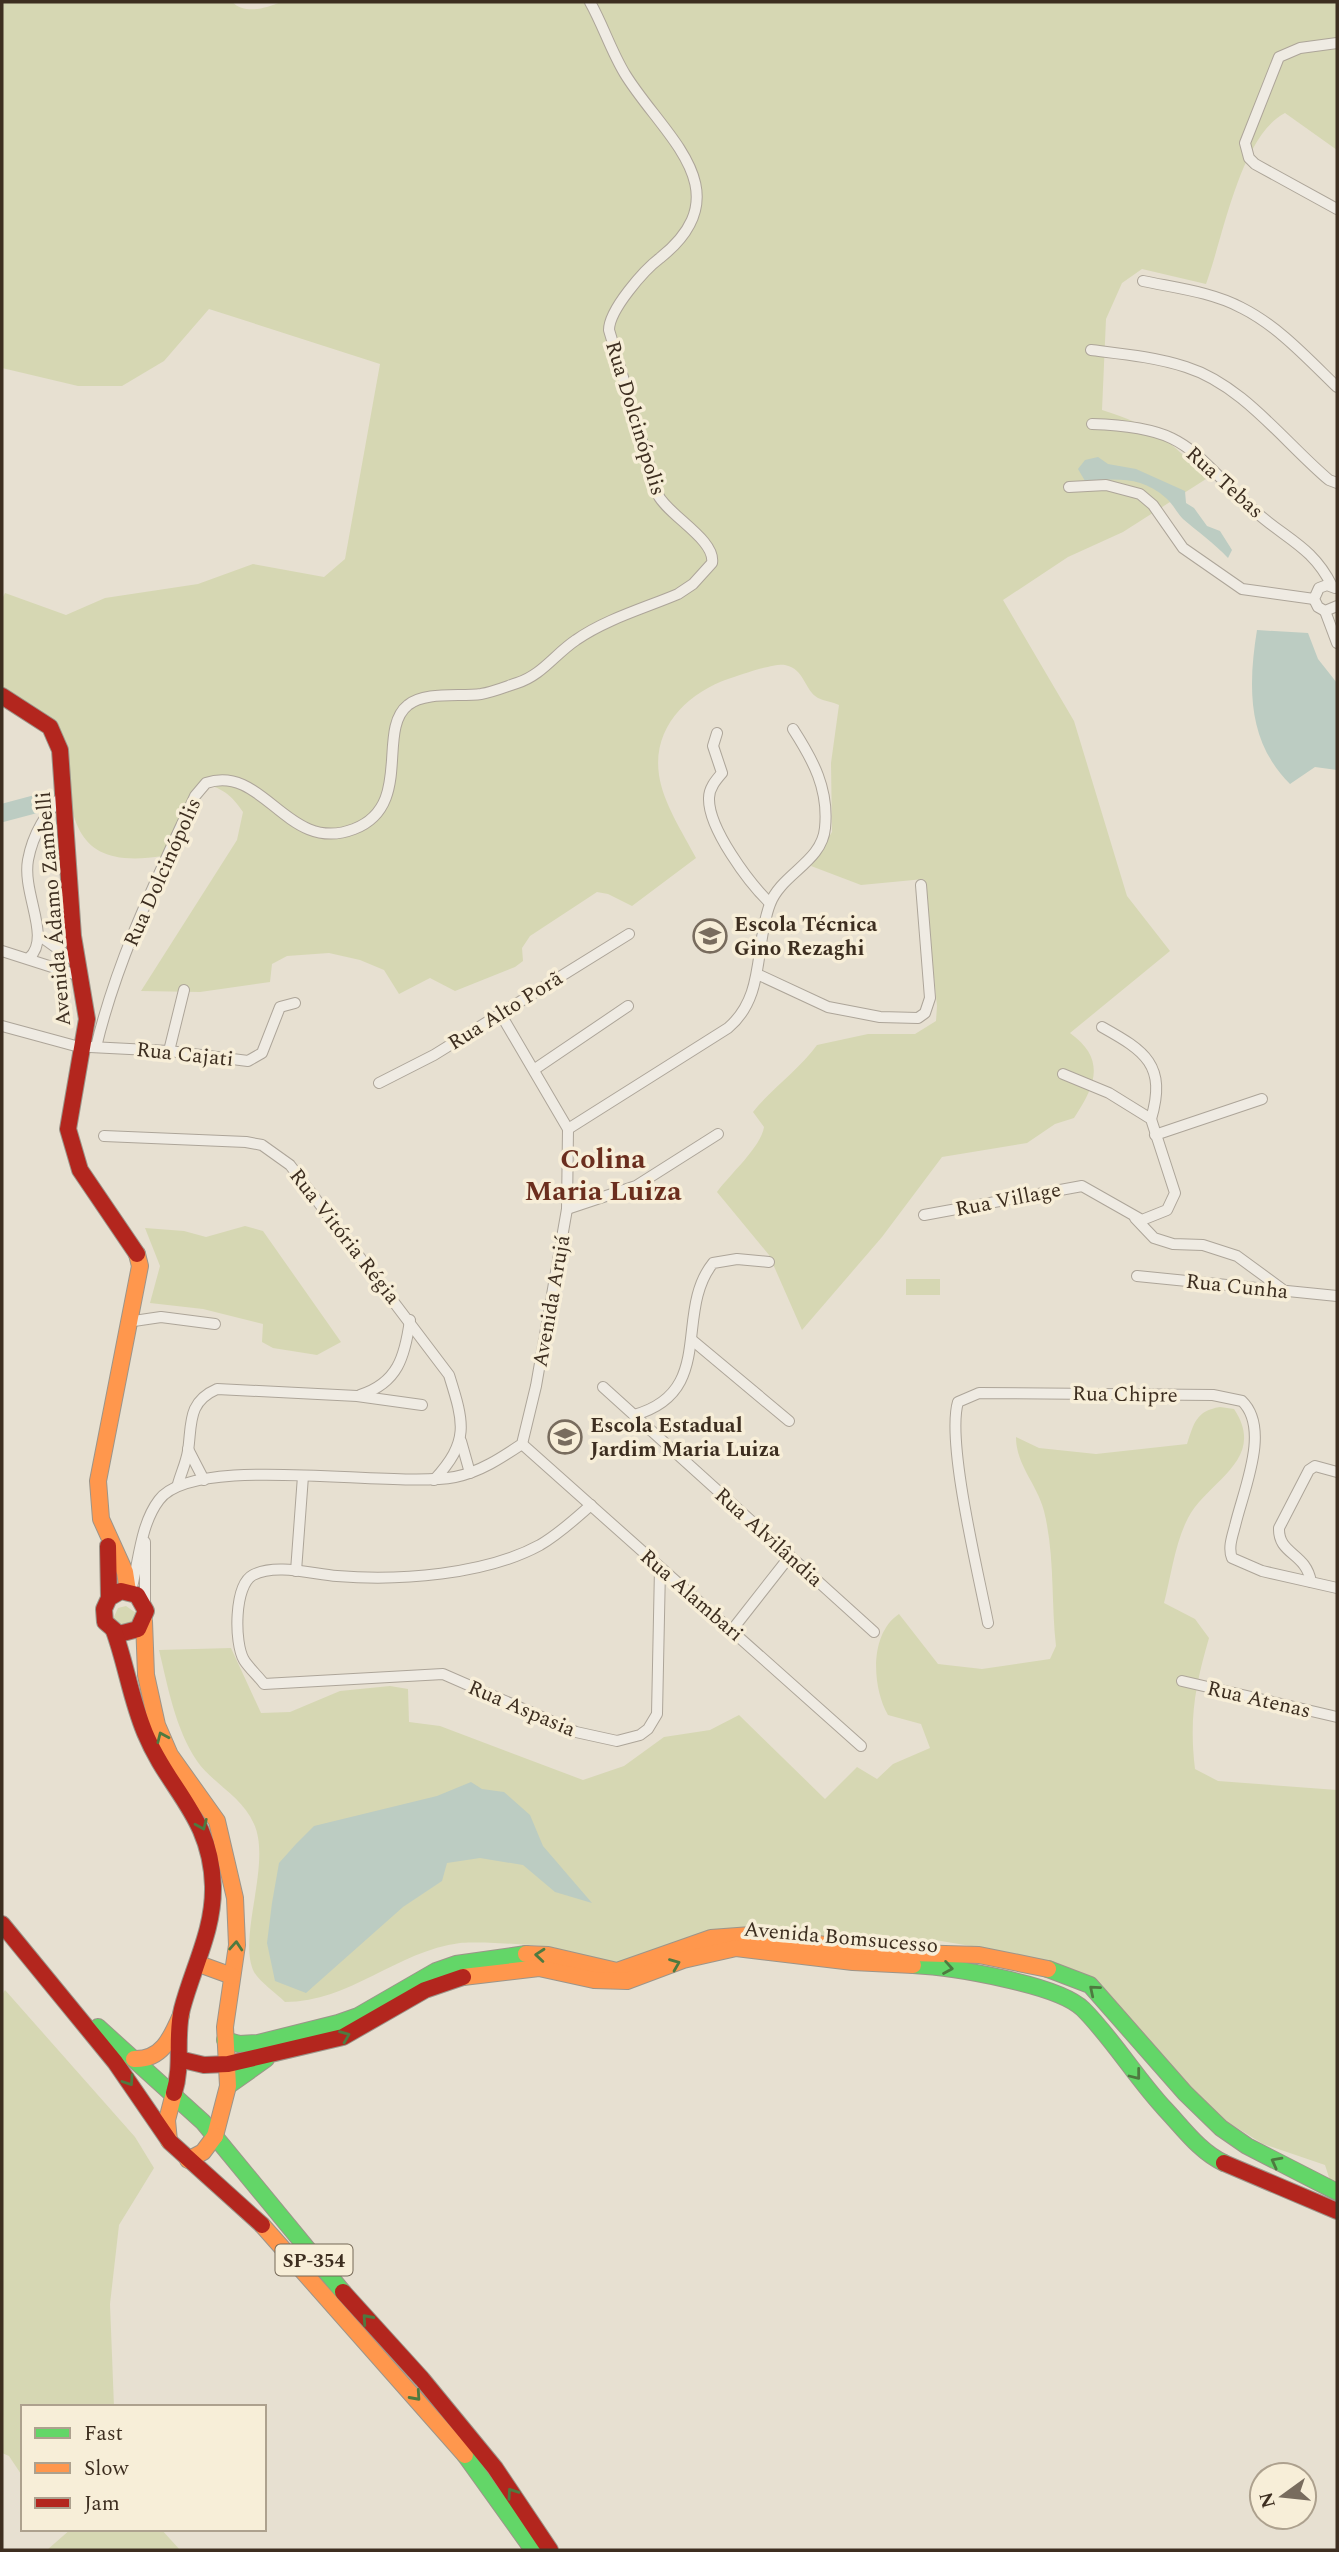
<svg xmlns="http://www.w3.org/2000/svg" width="1339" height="2552" viewBox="0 0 1339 2552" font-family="Spectral,serif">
<rect width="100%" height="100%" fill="#e7e0d1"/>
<g fill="#d6d7b3">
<path d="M 2,2 L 232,2 C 246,15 266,8 281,2 L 1337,2 L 1337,150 L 1285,113 C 1240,136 1223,238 1206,284 L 1142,269 L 1122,283 L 1106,319 L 1102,410 C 1153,426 1171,440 1206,479 L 1123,532 L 1068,557 L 1003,600 L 1074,721 L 1127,896 L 1170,951 L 1070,1033 C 1106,1059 1096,1085 1074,1118 L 1055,1124 L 1027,1143 L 942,1157 L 882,1237 L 802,1330 L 769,1255 L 717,1192 C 731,1173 761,1147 764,1127 L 753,1112 C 773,1087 799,1070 817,1045 L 868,1034 L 915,1034 L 936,1021 L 937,1006 L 924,879 L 861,885 L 811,866 L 832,832 L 831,763 L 839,705 C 833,702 824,701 818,698 C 804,690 805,669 785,665 C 774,663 740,675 728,679 C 688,693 652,727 659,775 C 663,803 683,833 696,858 L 632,906 L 608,894 L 597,892 L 530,936 L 522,948 L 523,961 L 515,967 L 455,991 L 430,978 L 399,994 L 384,970 L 360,960 L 329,953 L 287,956 L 272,964 L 270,982 L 200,992 L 141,991 L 237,840 L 243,812 C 231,794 221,787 200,783 L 163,856 C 68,871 72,815 62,742 L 2,689 L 2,599 L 5,593 L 66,615 L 105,598 L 198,584 L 253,564 L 324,577 L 345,559 L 380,364 L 209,309 L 164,361 L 122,386 L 78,386 L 2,368 Z"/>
<polygon points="245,1226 263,1231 341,1342 317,1355 273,1348 262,1342 263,1324 203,1309 150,1303 160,1266 145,1228 184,1231 206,1237"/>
<rect x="906" y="1279" width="34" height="16"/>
<path d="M 1220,1407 L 1234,1409 C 1268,1460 1207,1481 1188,1518 C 1175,1543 1171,1576 1164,1603 L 1195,1619 L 1209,1638 C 1195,1686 1189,1719 1195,1769 L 1218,1781 L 1337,1790 L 1337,2202 L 1325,2165 L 1263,2144 L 1226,2121 L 1196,2096 L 1088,1977 L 977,1947 L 935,1940 L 618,1965 C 596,1961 577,1953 556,1948 C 545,1945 472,1941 460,1943 C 397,1951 350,2002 285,2002 C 276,1993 260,1982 254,1972 C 237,1938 272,1863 254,1824 C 242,1796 213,1784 197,1761 C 175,1728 168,1687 159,1650 L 231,1648 L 261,1713 L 290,1712 L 340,1691 L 390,1686 L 408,1689 L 409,1722 L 440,1726 L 583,1780 L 624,1766 L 664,1737 L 710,1730 L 739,1715 L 825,1799 L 857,1767 L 877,1779 L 893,1764 L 930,1748 L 921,1724 L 888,1715 C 872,1687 869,1634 899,1614 L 938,1664 L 982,1669 L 1050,1659 L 1056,1646 C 1051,1602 1055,1555 1044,1511 C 1037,1484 1016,1465 1016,1437 L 1039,1448 L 1096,1454 L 1187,1444 C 1194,1423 1196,1411 1220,1407 Z"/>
<polygon points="126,1606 136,1613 138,1621 126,1631 113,1619 118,1608"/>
<polygon points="5,1990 135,2137 154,2168 119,2225 110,2304 114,2407 23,2407 23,2477 9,2456 2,2453 2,1995"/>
<polygon points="71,2529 161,2529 180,2550 47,2550"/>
</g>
<g fill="#bcccc2">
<path d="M 1098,457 L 1108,464 L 1136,469 L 1185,491 L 1186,503 L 1194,508 L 1207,526 L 1220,531 L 1232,550 L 1228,558 C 1214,543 1198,532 1183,519 C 1177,513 1173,504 1166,498 C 1141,476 1116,479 1085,481 L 1078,469 L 1085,460 Z"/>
<path d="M 1257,630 L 1308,633 L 1318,659 L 1337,683 L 1337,770 L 1315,767 L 1290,784 C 1247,741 1248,686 1257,630 Z"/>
<polygon points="471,1782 482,1789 504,1792 530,1815 543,1846 592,1903 555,1892 523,1865 480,1858 447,1863 442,1881 403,1907 306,1993 275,1981 267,1943 272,1903 279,1863 296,1844 314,1826 437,1796"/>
</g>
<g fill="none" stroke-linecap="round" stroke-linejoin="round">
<polyline stroke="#bcccc2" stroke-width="18" points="2,813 36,804"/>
<defs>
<g id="street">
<polyline points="1337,43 1300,48 1279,57 1245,143 1249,158 1255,164 1337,209"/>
<path d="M 1143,281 C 1176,288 1212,292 1242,308 C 1278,326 1308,359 1337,387"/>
<path d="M 1091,350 C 1123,354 1155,357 1186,367 C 1243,385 1284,442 1329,480 L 1337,483"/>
<path d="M 1092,424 C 1191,427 1189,452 1256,512 C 1286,539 1313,547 1332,586"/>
<polyline points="1069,487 1106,485 1140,494 1153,505 1183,548 1242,589 1314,599"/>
<polyline points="1335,588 1327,585 1319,588 1314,599 1318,607 1325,611 1337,606"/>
<polyline points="1325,611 1337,643"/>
<path d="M 717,733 L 713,746 L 722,773 C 716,780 709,788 709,798 C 708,828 749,883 770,903"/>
<polyline points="40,936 76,962"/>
<polyline points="2,951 77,975"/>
<path d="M 29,958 C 52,938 22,894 28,860 C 33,833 46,814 64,793"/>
<polyline points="757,974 828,1007 880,1017 918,1018 925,1013 930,998 921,885"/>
<polyline points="2,1026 83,1048"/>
<path d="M 1102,1027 C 1145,1051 1167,1065 1151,1119"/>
<polyline points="90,1047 169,1051 248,1061 262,1053 280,1007 295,1003"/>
<path d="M 96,1047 C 117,959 157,878 195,796 L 206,783 C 264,763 287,855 354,829 C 414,806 376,730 408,705 C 425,691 460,697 481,694 C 493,692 505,687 517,683 C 542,675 555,654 576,640 C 606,619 645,608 678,594 L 693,584 L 712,563 C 716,540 669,516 658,495 L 609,330 C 609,310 644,270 660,258 C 744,191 663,136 625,74 C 611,51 603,25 590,2"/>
<polyline points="169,1051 184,990"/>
<polyline points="535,1069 628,1006"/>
<polyline points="379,1083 434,1055 629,934"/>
<path d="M 568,1129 L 728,1028 C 766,996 754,946 770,904 C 781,874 822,862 825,828 C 829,789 813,760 793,729"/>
<polyline points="1155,1135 1262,1099"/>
<path d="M 104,1136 L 246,1142 L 262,1145 L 290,1165 L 449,1375 C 464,1423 470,1441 434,1480"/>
<polyline points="567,1209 636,1186 718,1134"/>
<polyline points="924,1215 1082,1186 1142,1220 1167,1210 1175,1193 1151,1119 1109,1093 1063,1074"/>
<polyline points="1135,1218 1154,1238 1173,1244 1203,1245 1237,1256 1282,1289"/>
<polyline points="1137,1276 1337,1296"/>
<polyline points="127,1322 161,1317 215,1324"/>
<polyline points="692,1340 789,1421"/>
<polyline points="603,1387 874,1632"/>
<path d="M 360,1395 C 398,1383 405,1356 410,1320"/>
<path d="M 634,1415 C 717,1392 673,1313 713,1263 L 737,1259 L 769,1262"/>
<polyline points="461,1441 470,1473"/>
<polyline points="522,1444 861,1746"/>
<polyline points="188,1449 204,1480"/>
<path d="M 178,1484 C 181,1473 186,1463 188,1451 C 192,1424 187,1402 217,1389 L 357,1396 L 422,1405"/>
<path d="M 591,1505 C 575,1519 559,1534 540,1545 C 485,1575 399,1581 337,1576 C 312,1574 276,1563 253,1575 C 234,1585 234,1643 244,1660 C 249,1668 258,1676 264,1684 L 443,1674 L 576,1732 L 617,1741 L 640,1735 L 648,1729 L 657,1714 L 660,1568"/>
<polyline points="145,1542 145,1605"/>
<polyline points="296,1571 303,1476"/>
<path d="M 1311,1582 C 1306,1552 1278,1555 1279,1528 L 1309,1470 L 1315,1466 L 1337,1472"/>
<path d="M 131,1591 C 139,1562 140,1525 159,1500 C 195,1452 392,1489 455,1477 C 480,1472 501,1458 522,1444 L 536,1386 L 567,1209 L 568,1129 L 500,1013"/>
<path d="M 988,1623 C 979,1576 946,1442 958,1402 L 979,1393 L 1213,1395 L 1242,1401 C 1271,1429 1243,1491 1235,1526 C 1232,1537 1228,1548 1232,1558 L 1262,1571 L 1337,1588"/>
<polyline points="732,1630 790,1556"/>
<polyline points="1182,1681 1337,1717"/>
</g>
<g id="fast">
<path d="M 913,1965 C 951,1967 1058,1984 1083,2009 C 1113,2039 1136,2078 1165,2109 C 1183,2128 1200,2152 1224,2163"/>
<polyline points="1048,1969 1090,1985 1185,2093 1221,2128 1247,2146 1337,2192"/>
<polyline points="98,2027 203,2122 343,2292"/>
<polyline points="225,2040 239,2044 258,2043 338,2023 358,2016 436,1971 456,1964 526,1954"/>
<polyline points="228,2086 266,2059"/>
<polyline points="465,2455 533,2550"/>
</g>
<g id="slow">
<polyline points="128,1591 125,1572 101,1519 98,1481 140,1266 137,1254"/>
<polyline points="144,1621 146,1675 157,1725 170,1755 217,1821 235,1898 237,1945 225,2027 228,2086 215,2136"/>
<polyline points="526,1954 548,1955 617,1971 711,1938 751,1935 878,1952 979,1955 1048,1969"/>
<polyline points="199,1964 232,1976"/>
<polyline points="463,1977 539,1968 594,1980 627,1981 683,1960 736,1948 853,1962 913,1965"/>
<path d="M 134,2059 C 162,2060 171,2038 181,2015"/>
<polyline points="169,2141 167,2120 174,2093"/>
<polyline points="188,2160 203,2152 215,2136"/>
<polyline points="262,2225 465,2455"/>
</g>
<g id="jam">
<polyline points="2,696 50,727 60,750 73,936 87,1019 68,1129 80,1170 137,1254"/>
<polyline points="108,1546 109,1598 104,1609 105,1622 119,1634 138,1629 146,1611 137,1595 121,1591 109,1598"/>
<path d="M 114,1631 C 126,1664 131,1700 145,1733 C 169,1791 211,1816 213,1886 C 214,1930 193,1967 182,2009 C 175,2037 183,2065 174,2093"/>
<polyline points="2,1924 115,2062 170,2142 262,2225"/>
<polyline points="183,2060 204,2065 228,2064 343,2037 425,1990 463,1977"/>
<polyline points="1224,2163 1337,2211"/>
<polyline points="343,2292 422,2379 495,2468 550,2550"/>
</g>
</defs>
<use href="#street" stroke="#ada599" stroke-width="12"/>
<use href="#fast" stroke="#9c958a" stroke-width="18"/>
<use href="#slow" stroke="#9c958a" stroke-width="18"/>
<use href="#jam" stroke="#9c958a" stroke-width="18"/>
<use href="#street" stroke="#efebe3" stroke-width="10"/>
<use href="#fast" stroke="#63d668" stroke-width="16"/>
<use href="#slow" stroke="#ff974d" stroke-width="16"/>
<use href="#jam" stroke="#b3261e" stroke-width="16"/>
</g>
<defs><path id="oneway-chevron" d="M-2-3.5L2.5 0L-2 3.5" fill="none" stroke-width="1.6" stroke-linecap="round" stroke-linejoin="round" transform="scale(1.75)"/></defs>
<g stroke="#4e7a40">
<use href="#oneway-chevron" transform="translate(162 1737) rotate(-114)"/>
<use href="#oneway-chevron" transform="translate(202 1825) rotate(67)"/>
<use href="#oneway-chevron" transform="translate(236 1946) rotate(-86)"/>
<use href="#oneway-chevron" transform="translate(540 1955) rotate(-175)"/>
<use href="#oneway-chevron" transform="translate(675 1964) rotate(-22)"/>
<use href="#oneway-chevron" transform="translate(948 1968) rotate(10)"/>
<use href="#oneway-chevron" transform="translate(1094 1990) rotate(-140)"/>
<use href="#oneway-chevron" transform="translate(345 2036) rotate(-22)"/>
<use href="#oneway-chevron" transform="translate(1136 2075) rotate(52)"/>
<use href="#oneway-chevron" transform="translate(129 2081) rotate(56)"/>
<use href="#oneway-chevron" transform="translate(1276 2162) rotate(-152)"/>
<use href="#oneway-chevron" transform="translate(367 2319) rotate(-132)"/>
<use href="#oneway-chevron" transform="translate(416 2396) rotate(48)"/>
<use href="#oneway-chevron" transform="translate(512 2493) rotate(-125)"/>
</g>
<defs>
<symbol id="university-ring" viewBox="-11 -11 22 22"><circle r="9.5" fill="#f7eed8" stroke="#786c5e" stroke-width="1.5"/><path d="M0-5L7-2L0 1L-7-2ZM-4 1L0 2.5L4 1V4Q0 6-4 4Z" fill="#786c5e"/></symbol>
<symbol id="school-ring" viewBox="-11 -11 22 22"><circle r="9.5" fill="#f7eed8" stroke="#786c5e" stroke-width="1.5"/><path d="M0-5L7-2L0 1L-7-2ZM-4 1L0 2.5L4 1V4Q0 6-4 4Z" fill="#786c5e"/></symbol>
</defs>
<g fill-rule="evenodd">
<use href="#university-ring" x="691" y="917" width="38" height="38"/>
<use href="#school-ring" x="546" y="1418" width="38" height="38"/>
</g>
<g text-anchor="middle" stroke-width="7" stroke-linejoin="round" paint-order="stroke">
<rect fill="#f7eed8" stroke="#756857" stroke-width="2" x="275.5" y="2244.5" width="77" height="31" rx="5"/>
<g font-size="19" font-weight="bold" fill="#3d2e20">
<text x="314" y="2267">SP-354</text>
</g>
<g font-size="21" fill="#3d2e20" stroke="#f7eed8">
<text transform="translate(636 418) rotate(73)" y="7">Rua Dolcinópolis</text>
<text transform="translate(1225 482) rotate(42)" y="7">Rua Tebas</text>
<text transform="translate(162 872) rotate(-66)" y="7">Rua Dolcinópolis</text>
<text transform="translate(53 909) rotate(-95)" y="7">Avenida Ádamo Zambelli</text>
<text transform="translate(505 1010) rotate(-32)" y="7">Rua Alto Porã</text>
<text transform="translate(185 1054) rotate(6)" y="7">Rua Cajati</text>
<text transform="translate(1008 1199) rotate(-11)" y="7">Rua Village</text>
<text transform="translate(345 1236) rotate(52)" y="7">Rua Vitória Régia</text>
<text transform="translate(1237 1286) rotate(6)" y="7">Rua Cunha</text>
<text transform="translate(551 1301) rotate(-80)" y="7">Avenida Arujá</text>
<text transform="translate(1125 1394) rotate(1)" y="7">Rua Chipre</text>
<text transform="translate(769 1537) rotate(42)" y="7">Rua Alvilândia</text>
<text transform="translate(692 1595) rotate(41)" y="7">Rua Alambari</text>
<text transform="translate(1259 1699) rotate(13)" y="7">Rua Atenas</text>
<text transform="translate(522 1708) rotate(23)" y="7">Rua Aspasia</text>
<text transform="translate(841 1937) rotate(5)" y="7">Avenida Bomsucesso</text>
</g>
<g font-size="21" font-weight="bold" fill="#3d2e20" stroke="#f7eed8" text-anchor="start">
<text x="734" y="931">Escola Técnica<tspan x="734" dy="24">Gino Rezaghi</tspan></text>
<text x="590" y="1432">Escola Estadual<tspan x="590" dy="24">Jardim Maria Luiza</tspan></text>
</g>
<g font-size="28" font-weight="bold" fill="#6b2e1e" stroke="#f7eed8">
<text x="603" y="1168">Colina<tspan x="603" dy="32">Maria Luiza</tspan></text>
</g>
</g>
<rect width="1339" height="2552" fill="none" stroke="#3d2e20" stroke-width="7"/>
<rect x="21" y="2405" width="245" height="126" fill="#f7eed8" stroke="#ada18e" stroke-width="2"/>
<rect x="35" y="2428" width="35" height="10" fill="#63d668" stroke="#ada18e" stroke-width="2"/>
<text x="84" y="2440" font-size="21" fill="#3d2e20">Fast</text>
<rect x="35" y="2463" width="35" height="10" fill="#ff974d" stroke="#ada18e" stroke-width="2"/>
<text x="84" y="2475" font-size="21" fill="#3d2e20">Slow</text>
<rect x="35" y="2498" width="35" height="10" fill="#b3261e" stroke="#ada18e" stroke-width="2"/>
<text x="84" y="2510" font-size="21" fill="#3d2e20">Jam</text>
<g transform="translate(1283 2496) rotate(255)"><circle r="33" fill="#f7eed8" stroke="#ada18e" stroke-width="2"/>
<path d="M0-5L12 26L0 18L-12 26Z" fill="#786c5e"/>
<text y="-10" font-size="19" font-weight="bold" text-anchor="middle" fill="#3d2e20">N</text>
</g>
</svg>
